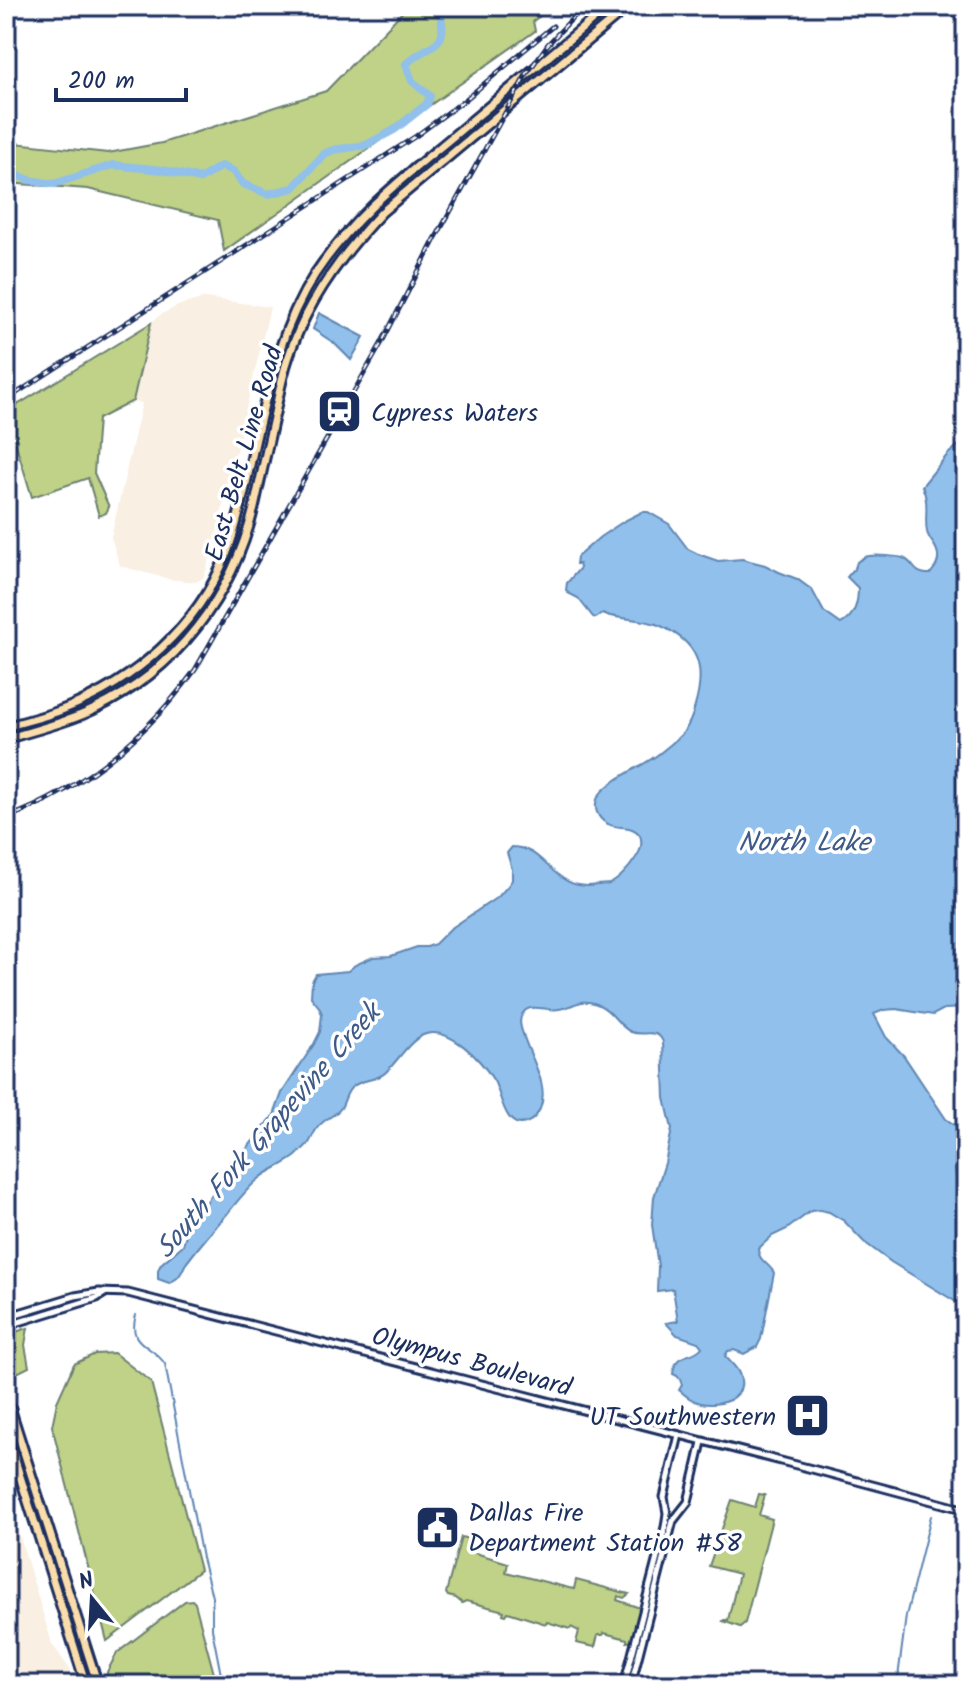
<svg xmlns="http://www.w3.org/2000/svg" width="972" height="1691" viewBox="0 0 972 1691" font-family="Kalam,sans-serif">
<rect width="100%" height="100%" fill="#fff"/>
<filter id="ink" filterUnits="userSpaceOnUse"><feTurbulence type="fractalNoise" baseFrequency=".0125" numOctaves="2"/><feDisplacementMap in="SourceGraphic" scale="16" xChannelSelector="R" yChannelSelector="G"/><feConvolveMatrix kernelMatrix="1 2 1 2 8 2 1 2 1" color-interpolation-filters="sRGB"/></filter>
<g filter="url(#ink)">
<g fill="#f9efe2">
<polygon points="205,298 270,307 214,544 204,577 196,582 169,579 120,566 111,537 142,403 133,401 151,323 160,315 180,305"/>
<polygon points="6,1490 52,1644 69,1668 74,1685 6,1685"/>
</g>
<g fill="#bfd287" stroke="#6d8072" stroke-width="2">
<polygon points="408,6 555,6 533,21 535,31 224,251 218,220 88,189 6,183 6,142 108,153 162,143 326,91"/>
<polygon points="151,323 133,401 98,419 94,473 109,507 106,513 99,516 88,478 32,497 6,412"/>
<polygon points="28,1328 25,1345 29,1367 7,1378 6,1335"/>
<polygon points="114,1353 151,1382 200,1570 107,1641 52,1426 57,1402 74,1364 95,1354"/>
<polygon points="759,1494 765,1495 759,1515 772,1519 745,1623 740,1627 723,1621 724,1620 728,1620 739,1574 709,1566 732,1500 755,1507"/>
<polygon points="461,1537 474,1540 472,1552 508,1563 506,1572 569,1588 574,1589 576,1580 629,1594 624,1598 618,1596 617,1600 640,1608 633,1641 627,1642 627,1639 604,1633 603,1635 598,1635 595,1647 576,1643 579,1631 571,1627 570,1629 547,1622 546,1624 508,1612 506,1615 503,1614 504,1611 466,1601 462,1603 456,1598 448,1596 446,1593"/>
<polygon points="192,1600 195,1603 217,1685 108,1685 107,1672 117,1653 185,1601"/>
</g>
<g fill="#90c0eb" stroke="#6186b3" stroke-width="2">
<polygon points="319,313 364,337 351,360 334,343 313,329"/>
<path d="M 966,439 L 966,1008 L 944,1009 L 933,1015 L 896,1009 L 884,1010 L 874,1014 L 886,1037 L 904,1056 L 946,1119 L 959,1128 L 964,1136 L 965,1142 L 957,1159 L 955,1170 L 958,1186 L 966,1200 L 966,1308 L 891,1262 L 864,1242 L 844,1221 L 829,1212 L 820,1210 L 811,1211 L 787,1229 L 772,1236 L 758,1249 C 758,1261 770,1264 774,1273 L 761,1339 L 757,1347 L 744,1354 L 734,1350 L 728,1351 L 725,1356 C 730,1362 738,1368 740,1376 C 748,1400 717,1407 701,1403 C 692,1401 686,1396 679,1390 L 682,1385 C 680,1379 679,1376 673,1374 C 675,1350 692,1360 702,1347 L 698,1342 L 677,1335 L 666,1323 L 678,1321 L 673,1289 L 657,1291 L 658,1266 L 652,1225 L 654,1197 L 665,1163 L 672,1129 L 665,1098 L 663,1042 C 657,1027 644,1037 631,1032 C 618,1026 613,1011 599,1005 C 580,997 576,1006 559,1009 C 546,1012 527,1000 521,1017 C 519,1022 521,1029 523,1034 C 530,1058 550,1085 540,1109 C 537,1115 534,1120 528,1122 C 505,1133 501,1093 494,1081 C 482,1061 449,1024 423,1035 C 408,1042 397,1062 385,1073 C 376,1081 361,1079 352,1087 C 346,1092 345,1101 341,1108 C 335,1116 324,1119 318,1127 C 314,1132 312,1138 309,1143 C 305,1147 300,1152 296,1156 C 285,1165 271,1169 260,1178 C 248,1187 237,1202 227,1214 C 213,1230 198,1247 185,1265 C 183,1269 182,1273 179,1276 C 177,1279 173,1281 169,1283 L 158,1279 L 158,1270 L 161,1264 L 183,1245 L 188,1228 L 227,1173 L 274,1115 L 282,1093 L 314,1044 L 320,1032 L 322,1014 L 319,1007 L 311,997 L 312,981 L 316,974 L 348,971 L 355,965 L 373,957 L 391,956 L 417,947 L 427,947 L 435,944 L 450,929 L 499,896 L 507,887 L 512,880 L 512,869 L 507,853 L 512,847 C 548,847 552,893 597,885 C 601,884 605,885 609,884 C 618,881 630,867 635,859 C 642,850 646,834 632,829 C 624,826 615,828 608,824 C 596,818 592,805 600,794 C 611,779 644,766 660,753 C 668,747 676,740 683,733 C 689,725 693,715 695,706 C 706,668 699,643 661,626 C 643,618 621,620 602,614 L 596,618 L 593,617 L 578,598 L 568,593 L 566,590 L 567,583 L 580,568 L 579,564 L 576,564 L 577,557 L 600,537 L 624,521 L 642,512 L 648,512 L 669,524 L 688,549 L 698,554 L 718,561 L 742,559 L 765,565 L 779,572 L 797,579 L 812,590 L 824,612 L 841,624 C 855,616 858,603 858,588 L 847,577 L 855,568 L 857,562 C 859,560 866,556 869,556 C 875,555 897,556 903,558 C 916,563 911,574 930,574 C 935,568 939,563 938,556 C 938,546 929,541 927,532 C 924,516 930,504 922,486 L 948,454 Z"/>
</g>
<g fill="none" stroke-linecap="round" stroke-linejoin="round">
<g stroke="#6186b3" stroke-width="2">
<path d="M 136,1315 C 127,1346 151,1343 165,1364 L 202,1558 L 212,1597 L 212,1629 L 223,1685"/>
<polyline points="961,1404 966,1386"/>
<polyline points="897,1685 906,1616 931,1516"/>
</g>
<path stroke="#90c0eb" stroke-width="8" d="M 6,170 L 29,180 L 54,184 L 113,165 L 163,170 L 200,179 L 221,166 L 233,171 L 243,184 L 268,194 L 293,188 L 324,154 L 333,150 L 366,145 L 394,130 L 427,104 L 430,96 L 412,81 L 406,64 C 431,40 452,50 438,6"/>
<defs>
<g id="minor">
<polyline points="6,1317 75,1296 99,1292 128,1293 812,1469 966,1510"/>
<polyline points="6,1326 97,1298 105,1293"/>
<polyline points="624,1685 665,1527 667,1513 664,1497 679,1435"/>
<polyline points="631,1685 673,1521 688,1502 702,1442"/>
</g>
<g id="major">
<path d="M 6,727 C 25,721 45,717 64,709 C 134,682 198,626 226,555 C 240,518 247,477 256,438 C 269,381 283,324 315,274 C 354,216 398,182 451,138 C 504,94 557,50 609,6"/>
<path d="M 6,739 C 35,730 66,723 93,710 C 177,670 232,597 254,508 C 261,476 268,444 275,413 C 279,395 282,376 288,359 C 306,303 342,254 382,212 L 629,6"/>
<polyline points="6,1395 98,1685"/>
<polyline points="6,1432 86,1685"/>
</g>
</defs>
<use href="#minor" stroke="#1b2f5e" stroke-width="11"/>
<use href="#major" stroke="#1b2f5e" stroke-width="13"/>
<use href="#minor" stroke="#fff" stroke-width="5"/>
<use href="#major" stroke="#fbddab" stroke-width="7"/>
<defs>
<g id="rail">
<polyline points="6,400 416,136 466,99 553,26"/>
<path d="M 6,818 C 84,789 146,737 195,670 L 381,344 L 434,241 L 526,75 L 548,44 L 584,6"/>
</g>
</defs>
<use href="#rail" stroke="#1b2f5e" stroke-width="5"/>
<use href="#rail" stroke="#fff" stroke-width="2" stroke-dasharray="6" stroke-linecap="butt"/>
</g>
</g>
<defs>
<symbol id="station-square" viewBox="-11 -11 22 22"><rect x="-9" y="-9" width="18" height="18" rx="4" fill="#1b2f5e" stroke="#fff"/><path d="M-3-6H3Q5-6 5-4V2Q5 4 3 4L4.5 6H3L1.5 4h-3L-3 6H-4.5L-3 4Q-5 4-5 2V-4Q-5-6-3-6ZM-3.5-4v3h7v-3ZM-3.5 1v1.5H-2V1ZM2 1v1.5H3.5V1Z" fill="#fff"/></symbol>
<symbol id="hospital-square" viewBox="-11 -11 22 22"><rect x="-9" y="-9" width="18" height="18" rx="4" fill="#1b2f5e" stroke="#fff"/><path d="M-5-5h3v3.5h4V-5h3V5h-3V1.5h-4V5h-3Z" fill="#fff"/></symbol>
<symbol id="civic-square" viewBox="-11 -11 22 22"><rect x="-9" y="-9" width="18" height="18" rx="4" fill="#1b2f5e" stroke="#fff"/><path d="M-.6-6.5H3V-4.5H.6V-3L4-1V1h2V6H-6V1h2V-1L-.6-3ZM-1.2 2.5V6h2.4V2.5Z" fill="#fff"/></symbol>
</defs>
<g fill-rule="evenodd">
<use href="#station-square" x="314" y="386" width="51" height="51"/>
<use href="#hospital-square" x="782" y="1390" width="51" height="51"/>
<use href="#civic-square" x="412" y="1502" width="51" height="51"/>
</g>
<g text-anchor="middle" stroke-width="7" stroke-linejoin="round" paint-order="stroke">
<g font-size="26" fill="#1b2f5e" stroke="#fff" text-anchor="start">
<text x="371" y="421">Cypress Waters</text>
<text x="776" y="1425" text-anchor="end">UT Southwestern</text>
<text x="468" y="1521">Dallas Fire<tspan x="468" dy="30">Department Station #58</tspan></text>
</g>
<g font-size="26" fill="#1b2f5e" stroke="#fff">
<text transform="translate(243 453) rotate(-74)" y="9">East Belt Line Road</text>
<text transform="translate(472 1361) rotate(15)" y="9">Olympus Boulevard</text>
</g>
<g font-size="28" font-style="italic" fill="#3e5a88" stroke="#fff">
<text x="804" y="851">North Lake</text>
<text transform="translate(267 1130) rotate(-49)" y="10">South Fork Grapevine Creek</text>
</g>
</g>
<rect width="972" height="1691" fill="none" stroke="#fff" stroke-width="32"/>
<rect x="16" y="16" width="940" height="1659" fill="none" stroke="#1b2f5e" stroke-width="3" filter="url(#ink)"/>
<g transform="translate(92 1599) rotate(342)" stroke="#ffffff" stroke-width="6" paint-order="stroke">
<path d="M0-6L14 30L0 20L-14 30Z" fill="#1b2f5e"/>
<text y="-12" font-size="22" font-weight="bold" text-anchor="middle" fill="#1b2f5e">N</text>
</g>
<path d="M56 88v12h130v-12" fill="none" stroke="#1b2f5e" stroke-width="4"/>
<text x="68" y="88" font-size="24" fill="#1b2f5e" stroke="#ffffff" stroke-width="6" paint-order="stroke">200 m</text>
</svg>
